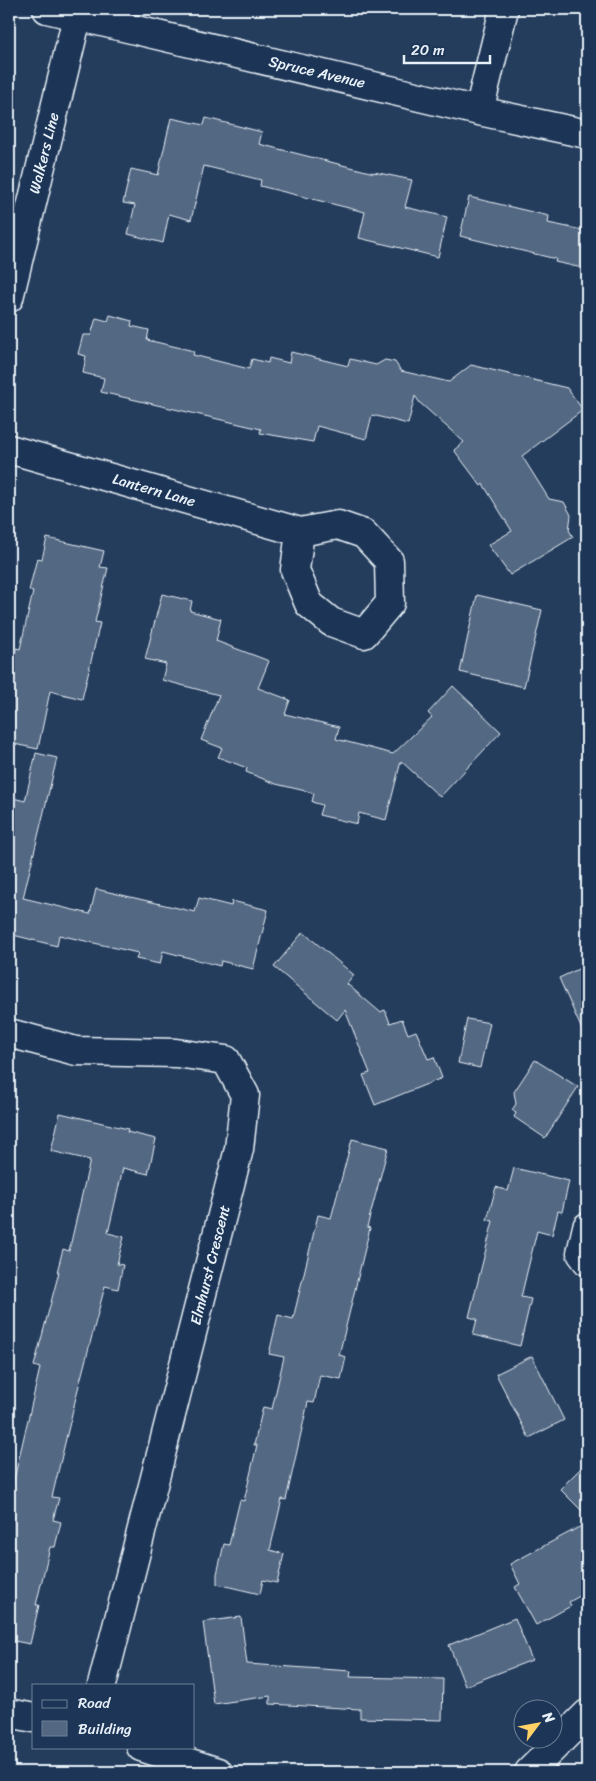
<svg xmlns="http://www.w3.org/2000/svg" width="596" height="1781" viewBox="0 0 596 1781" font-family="Sriracha,sans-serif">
<rect width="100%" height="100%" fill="#253d5d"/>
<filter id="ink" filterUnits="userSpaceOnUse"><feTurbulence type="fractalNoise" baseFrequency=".02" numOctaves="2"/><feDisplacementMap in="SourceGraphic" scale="10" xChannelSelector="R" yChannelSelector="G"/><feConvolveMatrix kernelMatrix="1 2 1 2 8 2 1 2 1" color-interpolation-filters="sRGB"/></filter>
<g filter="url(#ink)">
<g fill="#536782" stroke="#e8f1f8">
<polygon points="171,118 204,125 206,118 262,132 259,144 374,173 374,172 412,180 405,207 447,217 438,257 359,238 365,212 260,186 261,180 204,166 191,220 169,214 163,243 128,234 135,205 123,203 131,169 158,175"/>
<polygon points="469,197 549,216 548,223 587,231 587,269 555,262 556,259 460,236"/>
<polygon points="110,315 132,321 131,326 149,330 147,340 194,351 193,355 249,369 252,359 268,363 269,358 289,363 291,352 348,366 350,359 376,365 385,360 395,362 401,371 449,382 471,365 567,388 583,410 522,456 549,499 564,502 571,515 569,530 573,537 510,575 488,545 512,531 483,484 481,486 454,450 464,442 420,403 415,396 408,424 372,415 366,439 317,426 313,442 260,433 261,429 101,392 104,378 83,373 86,356 78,354 83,335 91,335 96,318 108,321"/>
<polygon points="47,538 104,551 100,567 108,568 95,622 100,623 82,699 50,691 38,749 9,743 9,680 16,648 20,649 33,592 29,591 37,558 42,559"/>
<polygon points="162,594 192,601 190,611 221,619 216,641 269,661 258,688 290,700 285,714 339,727 336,739 393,754 432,717 428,713 453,686 501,732 440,797 401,761 386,820 359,813 357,824 319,815 322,805 312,802 314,793 276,784 246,772 247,768 218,757 222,748 201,740 219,695 162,680 166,664 145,659"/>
<polygon points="477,595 542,610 524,687 460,672"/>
<polygon points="36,753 57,758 23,898 90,914 96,889 195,912 199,898 231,906 232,901 268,910 253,969 221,961 220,966 163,951 160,964 136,959 138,953 59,935 57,946 9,934 9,797 25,801"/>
<polygon points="303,932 354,975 347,984 380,1012 385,1010 390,1023 402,1019 408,1034 416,1031 428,1059 434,1057 442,1078 375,1105 363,1075 370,1073 345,1010 337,1020 274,967"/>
<polygon points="587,965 587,1041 559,978"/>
<polygon points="467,1019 490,1023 480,1068 458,1063"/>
<polygon points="535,1060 578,1087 545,1138 514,1117 516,1113 512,1110 516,1104 514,1092"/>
<polygon points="60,1113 128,1129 127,1132 156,1139 148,1174 123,1168 108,1233 124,1237 117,1264 123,1265 118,1289 105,1286 77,1393 52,1497 59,1498 53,1520 61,1522 55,1547 50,1547 36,1605 39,1605 30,1644 9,1640 9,1501 40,1368 34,1366 59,1272 57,1272 63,1249 69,1251 90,1160 51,1151"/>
<polygon points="352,1139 388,1148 367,1227 370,1228 339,1355 346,1357 341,1379 320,1375 314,1403 308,1402 286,1500 282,1499 270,1550 284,1554 277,1583 263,1580 260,1594 217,1584 217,1574 224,1544 229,1545 240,1500 244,1501 257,1445 254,1445 263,1407 272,1409 284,1357 269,1354 278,1315 293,1319 318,1215 331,1218"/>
<polygon points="514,1168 569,1181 562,1212 558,1211 552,1235 537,1231 521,1297 531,1299 520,1346 473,1335 477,1319 469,1317 493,1221 487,1220 496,1187 508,1191"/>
<polygon points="532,1356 564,1420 529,1438 496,1374"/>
<polygon points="587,1462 587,1516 560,1489"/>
<polygon points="587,1523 587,1592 569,1602 571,1606 536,1625 515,1587 520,1584 510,1564"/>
<polygon points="241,1617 247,1664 351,1671 350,1677 443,1679 442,1720 360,1718 360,1709 270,1704 270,1696 214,1704 203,1622"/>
<polygon points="515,1618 532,1660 465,1686 449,1645"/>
</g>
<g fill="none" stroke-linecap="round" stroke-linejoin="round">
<defs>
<g id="minor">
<polyline points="479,111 504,9"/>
<polyline points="9,449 300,532 338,525 364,534 389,561 390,603 364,634 331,622 309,604 295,570 300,532"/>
<polyline points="9,1033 76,1051 176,1053 226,1060 245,1095 239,1149 102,1685"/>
<polyline points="587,1227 581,1253 587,1261"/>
<polyline points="9,1713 34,1718"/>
<polyline points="141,1747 218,1772"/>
<polyline points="529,1772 587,1714"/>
</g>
<polyline id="tertiary" points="47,9 479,111 587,134"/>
<polyline id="secondary" points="9,298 79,9"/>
</defs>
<use href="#minor" stroke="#e8f1f8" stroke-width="31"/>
<use href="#tertiary" stroke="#e8f1f8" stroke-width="31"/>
<use href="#secondary" stroke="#e8f1f8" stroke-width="31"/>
<use href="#minor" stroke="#1d3557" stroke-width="28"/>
<use href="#tertiary" stroke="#1d3557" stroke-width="28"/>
<use href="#secondary" stroke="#1d3557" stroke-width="28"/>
</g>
</g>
<g text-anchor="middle" stroke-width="4" stroke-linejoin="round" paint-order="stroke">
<g font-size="15" fill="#e8f1f8" stroke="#1d3557">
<text transform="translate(317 72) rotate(13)" y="5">Spruce Avenue</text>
<text transform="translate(44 153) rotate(-76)" y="5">Walkers Line</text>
<text transform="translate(154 490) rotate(16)" y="5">Lantern Lane</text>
<text transform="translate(210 1265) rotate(-76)" y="5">Elmhurst Crescent</text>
</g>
</g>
<rect width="596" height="1781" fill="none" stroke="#1d3557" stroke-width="30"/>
<rect x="15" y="15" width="566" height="1751" fill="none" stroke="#e8f1f8" stroke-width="2" filter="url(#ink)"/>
<rect x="32" y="1684" width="162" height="65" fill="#1d3557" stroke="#6e8097"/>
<rect x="42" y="1700" width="25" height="8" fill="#1d3557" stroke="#6e8097"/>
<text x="78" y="1708" font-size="15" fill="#e8f1f8">Road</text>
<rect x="42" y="1721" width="25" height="15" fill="#536782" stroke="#6e8097"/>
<text x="78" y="1734" font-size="15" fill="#e8f1f8">Building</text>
<g transform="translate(538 1724) rotate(58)"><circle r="24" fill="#1d3557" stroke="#6e8097"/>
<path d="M0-4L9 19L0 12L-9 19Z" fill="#ffd166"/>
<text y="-8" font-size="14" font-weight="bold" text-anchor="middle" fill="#e8f1f8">N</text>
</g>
<path d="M404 55v8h86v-8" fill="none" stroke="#e8f1f8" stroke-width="2.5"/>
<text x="411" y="55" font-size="15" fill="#e8f1f8" stroke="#1d3557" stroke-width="4" paint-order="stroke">20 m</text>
</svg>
